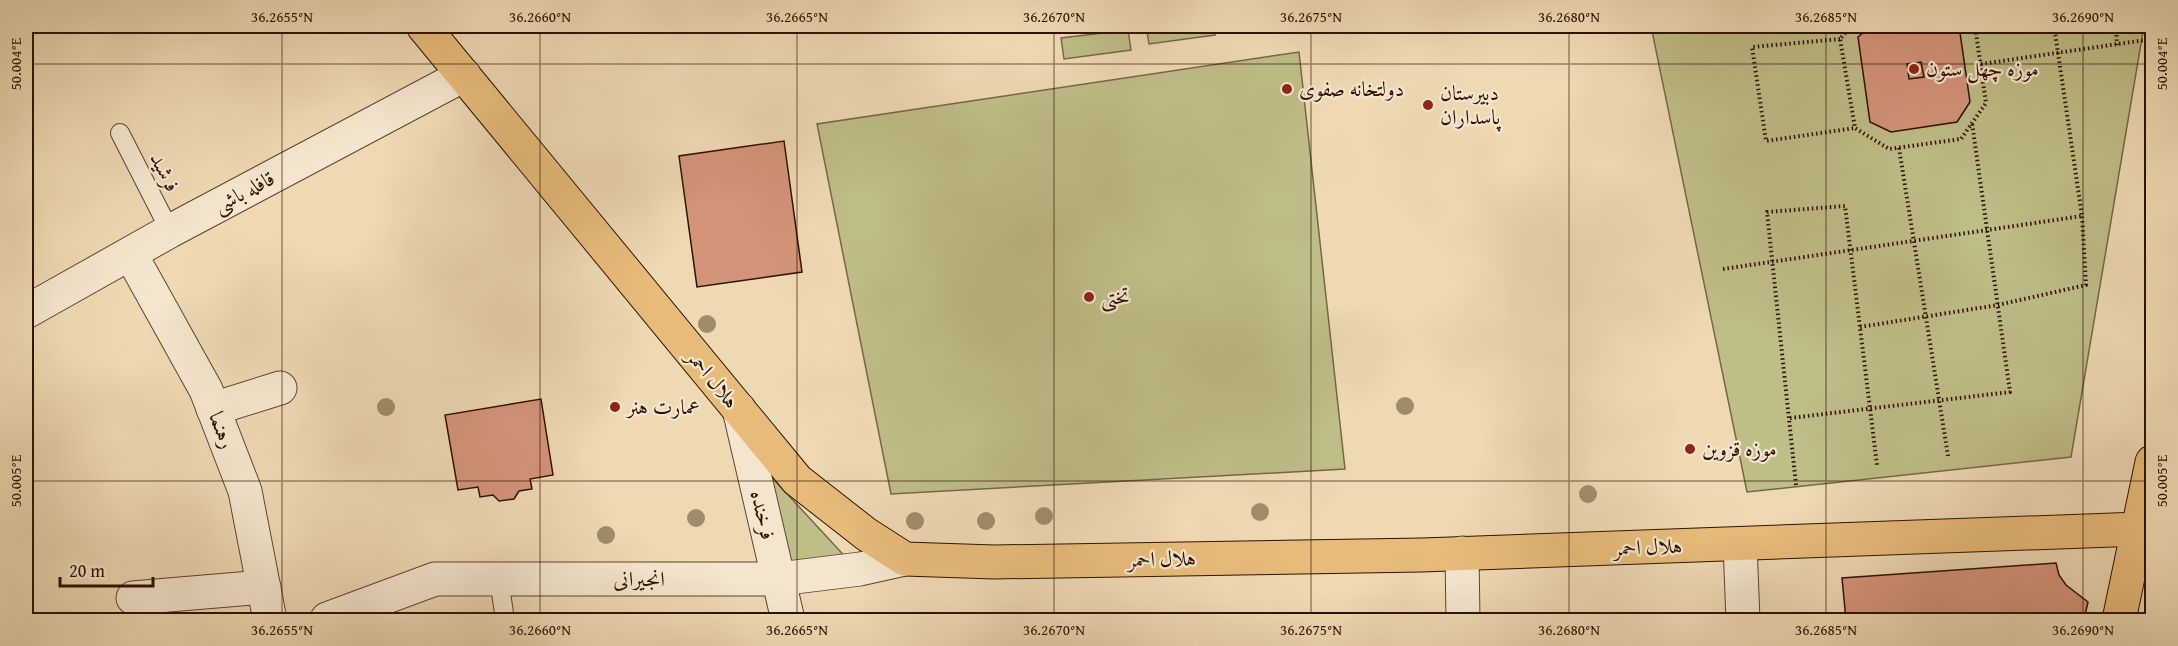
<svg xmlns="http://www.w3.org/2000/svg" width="2178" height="646" viewBox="0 0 2178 646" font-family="'Gentium Book Plus',Amiri,serif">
<rect width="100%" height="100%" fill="#eed9b3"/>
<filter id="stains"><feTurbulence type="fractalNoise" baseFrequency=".00333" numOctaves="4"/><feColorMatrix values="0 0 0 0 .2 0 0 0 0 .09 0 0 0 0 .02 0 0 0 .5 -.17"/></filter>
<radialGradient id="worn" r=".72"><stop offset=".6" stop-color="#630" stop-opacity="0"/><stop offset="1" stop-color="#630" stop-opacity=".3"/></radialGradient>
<g fill="#bfbd88" stroke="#776744" stroke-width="1.5">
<polygon points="1146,26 1214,26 1215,35 1149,44"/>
<polygon points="1730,26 2144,26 2071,457 1747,492 1652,31"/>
<polygon points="1128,30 1131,50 1064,59 1061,38"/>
<polygon points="1299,52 1345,469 891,494 817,124"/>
<polygon points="766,471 851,563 794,565 788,557"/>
</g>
<g fill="#d49479" stroke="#2f1100" stroke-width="1.5">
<polygon points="1871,26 1959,26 1970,102 1957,122 1891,132 1870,122 1858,37"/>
<polygon points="1921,62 1924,77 1909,79 1907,64"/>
<polygon points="784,141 802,272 697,287 679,156"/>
<polygon points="541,399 553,475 530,479 532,489 519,491 514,499 499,501 493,495 480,497 478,487 458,490 445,415"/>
<polygon points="2056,563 2059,575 2066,585 2088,602 2084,620 1846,620 1842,578"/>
</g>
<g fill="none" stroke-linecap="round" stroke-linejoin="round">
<defs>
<g id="lane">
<polyline points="120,133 170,231"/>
<polyline points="499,579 505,620"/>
</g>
<g id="street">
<polyline points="131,255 206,390 245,491 270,620"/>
<polyline points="26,312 170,231 464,75"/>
<polyline points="213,409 280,388"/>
<polyline points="739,409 788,620"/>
<polyline points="1740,544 1743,620"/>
<polyline points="1462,553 1463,620"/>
<polyline points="133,598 264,587"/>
<polyline points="327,619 435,579 779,579 860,569 905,559"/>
</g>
<g id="primary">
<polyline points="423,26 797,480 866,534 905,559 994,562 1422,555 2140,529 2152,532"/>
<polyline points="2119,620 2152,462"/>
</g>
</defs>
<use href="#lane" stroke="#5f432d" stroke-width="20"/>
<use href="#street" stroke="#5f432d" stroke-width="35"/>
<use href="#primary" stroke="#2f1100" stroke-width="35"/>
<g stroke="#2f1100" stroke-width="4" stroke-dasharray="1.5 3" stroke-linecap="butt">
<polyline points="1851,26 1840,39 1855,128 1889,149 1961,139 1986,103 1975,26"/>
<polyline points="2116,26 2117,45"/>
<polyline points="1840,39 1752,47 1766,141 1855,128"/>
<polyline points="1981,64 2152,39"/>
<polyline points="1899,148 1948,456"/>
<polyline points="1723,269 2082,216 2054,26"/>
<polyline points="1860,327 1998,305 2086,285 2082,216"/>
<polyline points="1790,418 2010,392 1972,123"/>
<polyline points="1796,485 1767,212 1845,206 1877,465"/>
</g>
<use href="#lane" stroke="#f4e6ce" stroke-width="18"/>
<use href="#street" stroke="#f4e6ce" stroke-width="33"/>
<use href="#primary" stroke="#e7bc7a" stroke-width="33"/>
</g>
<g fill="#a08c6b">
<circle cx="707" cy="324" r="9"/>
<circle cx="1405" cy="406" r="9"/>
<circle cx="386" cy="407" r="9"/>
<circle cx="1588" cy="494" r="9"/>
<circle cx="1260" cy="512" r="9"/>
<circle cx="1044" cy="516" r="9"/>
<circle cx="696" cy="518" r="9"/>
<circle cx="915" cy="521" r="9"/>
<circle cx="986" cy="521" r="9"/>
<circle cx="606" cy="535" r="9"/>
</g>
<path fill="none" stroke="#2f1100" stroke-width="1.5" stroke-opacity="0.45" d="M 282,26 L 282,620M 540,26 L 540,620M 797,26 L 797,620M 1054,26 L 1054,620M 1311,26 L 1311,620M 1569,26 L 1569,620M 1826,26 L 1826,620M 2083,26 L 2083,620M 26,64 L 2152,64M 26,481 L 2152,481"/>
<g fill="#8f2418" stroke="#f4e6ce" stroke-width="2">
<circle cx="1914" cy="69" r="6"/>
<circle cx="1287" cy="89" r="6"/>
<circle cx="1428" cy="105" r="6"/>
<circle cx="1089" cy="297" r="6"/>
<circle cx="615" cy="407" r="6"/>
<circle cx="1690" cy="449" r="6"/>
</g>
<g text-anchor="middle" stroke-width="4.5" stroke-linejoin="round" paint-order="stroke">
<g font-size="21" fill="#2f1100" stroke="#f4e6ce" text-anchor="start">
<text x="1926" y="76">موزه چهل ستون</text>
<text x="1299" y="96">دولتخانه صفوی</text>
<text x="1440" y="100">دبیرستان<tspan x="1440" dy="24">پاسداران</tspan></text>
<text x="1101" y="304">تختی</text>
<text x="627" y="414">عمارت هنر</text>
<text x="1702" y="456">موزه قزوین</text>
</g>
<g font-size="21" fill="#2f1100" stroke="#f4e6ce">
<text transform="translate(165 172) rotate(63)" y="7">فرشید</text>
<text transform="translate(244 192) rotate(-28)" y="7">قافله باشی</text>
<text transform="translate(713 379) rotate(51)" y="7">هلال احمر</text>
<text transform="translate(222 430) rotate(69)" y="7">رهنما</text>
<text transform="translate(763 515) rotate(77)" y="7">فرخنده</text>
<text transform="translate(1648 547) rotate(-2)" y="7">هلال احمر</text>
<text transform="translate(1162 559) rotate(-1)" y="7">هلال احمر</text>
<text x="639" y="586">انجیرانی</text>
</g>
</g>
<rect width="2178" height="646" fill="none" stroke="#eed9b3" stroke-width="66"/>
<path d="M60 577v9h93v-9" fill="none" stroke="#2f1100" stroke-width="3"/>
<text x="69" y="577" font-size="18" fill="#2f1100" stroke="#f4e6ce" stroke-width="4.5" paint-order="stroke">20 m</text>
<rect x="33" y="33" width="2112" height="580" fill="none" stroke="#2f1100" stroke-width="2"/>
<g font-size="15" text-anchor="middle" fill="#2f1100">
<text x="282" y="22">36.2655°N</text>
<text x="540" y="22">36.2660°N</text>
<text x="797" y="22">36.2665°N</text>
<text x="1054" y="22">36.2670°N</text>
<text x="1311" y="22">36.2675°N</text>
<text x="1569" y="22">36.2680°N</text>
<text x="1826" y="22">36.2685°N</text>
<text x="2083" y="22">36.2690°N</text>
<text transform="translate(2162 64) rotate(-90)" y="5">50.004°E</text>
<text transform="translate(16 64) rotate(-90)" y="5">50.004°E</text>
<text transform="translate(2162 481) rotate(-90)" y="5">50.005°E</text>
<text transform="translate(16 481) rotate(-90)" y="5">50.005°E</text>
<text x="282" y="635">36.2655°N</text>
<text x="540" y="635">36.2660°N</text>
<text x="797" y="635">36.2665°N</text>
<text x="1054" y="635">36.2670°N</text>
<text x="1311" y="635">36.2675°N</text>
<text x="1569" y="635">36.2680°N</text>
<text x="1826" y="635">36.2685°N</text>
<text x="2083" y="635">36.2690°N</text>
</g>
<rect width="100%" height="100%" filter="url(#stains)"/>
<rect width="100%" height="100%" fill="url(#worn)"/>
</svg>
